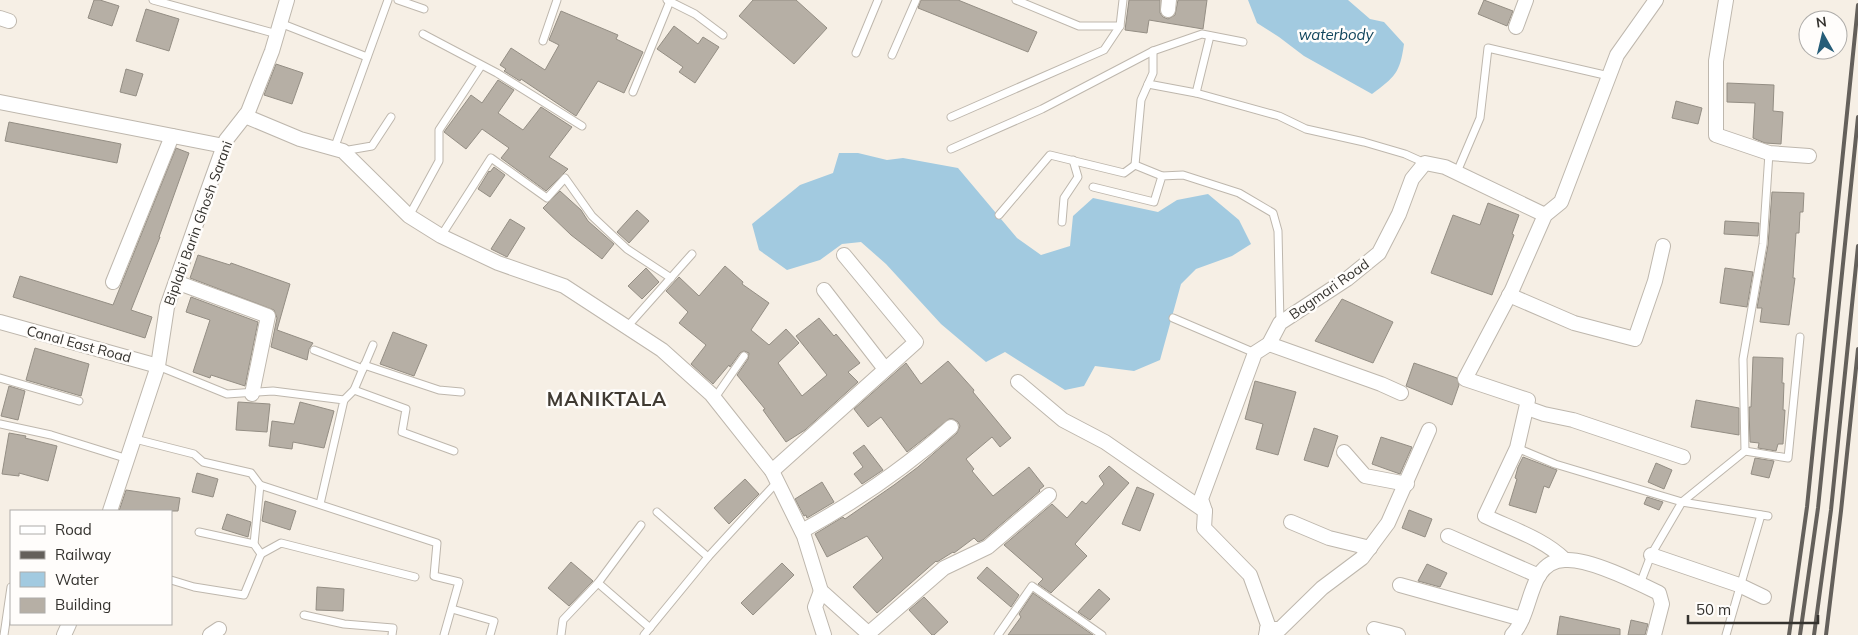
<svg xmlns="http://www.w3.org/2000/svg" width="1858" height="635" viewBox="0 0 1858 635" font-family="Mulish,sans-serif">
<rect width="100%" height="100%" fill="#f6efe5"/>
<g fill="#a2cae0">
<path d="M 1248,0 L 1348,0 L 1370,19 L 1384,22 L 1404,44 C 1400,73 1395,77 1372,94 L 1304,56 L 1279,37 L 1257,23 Z"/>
<polygon points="839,153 858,153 887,160 903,158 958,168 1017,238 1041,255 1070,246 1073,216 1093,198 1158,212 1177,200 1208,194 1239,220 1251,244 1232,256 1196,269 1181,284 1160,360 1134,371 1095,366 1084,386 1065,390 1005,352 986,362 941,324 886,264 861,242 842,244 820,260 787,270 759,250 752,224 800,185 833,173"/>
</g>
<g fill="#b6afa5" stroke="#948e84">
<polygon points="94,0 100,0 119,6 112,26 88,18"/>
<polygon points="753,0 796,0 827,28 794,64 739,16"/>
<polygon points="921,0 958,0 1037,32 1028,52 918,8"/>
<polygon points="1129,0 1160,0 1160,13 1163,17 1168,19 1175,15 1178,0 1207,0 1203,29 1149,20 1147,33 1125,30"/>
<polygon points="1484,0 1513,11 1507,26 1478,14"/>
<polygon points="146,9 179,19 169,51 136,41"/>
<polygon points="561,11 618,35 616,39 643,52 624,93 598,81 576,116 521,79 520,81 504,71 506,69 500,65 511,48 545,70 559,45 549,40"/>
<polygon points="674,26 698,44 703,37 719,47 695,83 679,72 683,67 657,49"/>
<polygon points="276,64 303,73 292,104 264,95"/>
<polygon points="126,69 143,74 136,96 120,92"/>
<polygon points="498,80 514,90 498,113 523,130 541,107 572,127 549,157 568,169 546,191 501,158 509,148 482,129 466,149 444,132 471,95 482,103"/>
<polygon points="1727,83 1774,85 1773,111 1783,112 1781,144 1765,143 1753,138 1755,103 1727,102"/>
<polygon points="1676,101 1702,108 1698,124 1672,118"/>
<polygon points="9,122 121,144 117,163 5,141"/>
<polygon points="176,148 189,153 159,237 160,237 131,310 152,317 145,338 13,297 20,276 113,305"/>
<polygon points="494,167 505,175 490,197 478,189 489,171 490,172"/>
<polygon points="560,191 581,210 588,221 614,244 602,259 571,235 543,208"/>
<polygon points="1772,192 1804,193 1803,212 1800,212 1799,233 1796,233 1793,278 1795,278 1789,325 1760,322 1762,308 1757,308 1768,245"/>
<polygon points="1488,203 1519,215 1512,234 1514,235 1492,295 1431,273 1453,215 1480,225"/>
<polygon points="637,210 649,221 629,243 617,232"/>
<polygon points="510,219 525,228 507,257 491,249"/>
<polygon points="1725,221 1759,223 1758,236 1724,234"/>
<polygon points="198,255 230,265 231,263 290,284 277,330 313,343 309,349 307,360 271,347 277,318 274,310 190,278"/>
<polygon points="725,266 743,282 742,284 769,303 751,330 769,345 786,329 799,343 778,363 802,396 827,375 796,336 819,318 834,336 836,334 860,363 848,372 858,382 805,430 786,442 763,410 765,409 737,375 748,359 749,353 744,351 740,353 730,367 729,365 713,384 691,364 706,345 679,323 688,312 666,291 679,277 699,296"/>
<polygon points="646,268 659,282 642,299 628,286"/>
<polygon points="1725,268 1753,272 1747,307 1720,303"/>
<polygon points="191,297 258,322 245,386 211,375 210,378 193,372 210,320 186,312"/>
<polygon points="1342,299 1393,322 1373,363 1315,341"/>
<polygon points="393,332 427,345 414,376 380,364"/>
<polygon points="35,348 89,364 81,396 26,380"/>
<polygon points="1753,357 1783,358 1782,383 1784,383 1783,410 1785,410 1783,444 1778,444 1776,451 1758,448 1759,443 1750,442 1749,407 1751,407"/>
<polygon points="948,361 974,390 973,392 1011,438 1000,447 992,437 966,459 974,469 972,471 993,496 1029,467 1044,486 1039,490 1040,491 983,540 978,542 974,538 954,553 953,552 937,562 936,561 877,613 853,587 883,558 867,536 827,557 815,534 843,517 845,519 894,485 918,467 957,433 960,426 958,422 953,419 949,419 907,452 881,417 868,427 854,409 906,363 921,384"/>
<polygon points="1414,363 1457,378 1459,385 1452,405 1406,386"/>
<polygon points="1255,381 1296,392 1278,455 1256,449 1263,424 1245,419"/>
<polygon points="9,386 25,391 18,420 1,416"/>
<polygon points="1696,400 1739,408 1739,435 1691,427"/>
<polygon points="238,402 270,404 267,432 236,430"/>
<polygon points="300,402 334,411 324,448 293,442 292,449 269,446 272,421 294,424"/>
<polygon points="1314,428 1338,436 1328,467 1304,460"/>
<polygon points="9,433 26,436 25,438 57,446 48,481 19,473 19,476 2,474"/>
<polygon points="1381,437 1412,447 1400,474 1372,464"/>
<polygon points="864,445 883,470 862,484 854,474 863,467 853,453"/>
<polygon points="1523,457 1557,470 1549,488 1544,486 1536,513 1509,505 1517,479 1515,478 1518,467"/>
<polygon points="1755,458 1774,461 1769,478 1751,474"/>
<polygon points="1656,463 1672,470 1664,489 1648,482"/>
<polygon points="1109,466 1129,483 1075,544 1087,556 1051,593 1038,584 1043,579 1004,545 1052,504 1067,518 1082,501 1086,504 1104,484 1099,476"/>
<polygon points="197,473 218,479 213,497 192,492"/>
<polygon points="745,479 759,494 729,524 714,508"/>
<polygon points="822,482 834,502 807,518 806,515 804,516 795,499"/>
<polygon points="1137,487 1154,494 1140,531 1122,524"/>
<polygon points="126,490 180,498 178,511 119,511"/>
<polygon points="1647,497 1663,502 1659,510 1644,504"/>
<polygon points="265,501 296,511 290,530 262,521"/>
<polygon points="1409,510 1432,519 1425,537 1402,528"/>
<polygon points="227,514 251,522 248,537 222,529"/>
<polygon points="571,562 593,581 569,606 548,588"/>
<polygon points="782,563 794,575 753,615 741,603"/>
<polygon points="1427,564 1447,573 1440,587 1418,581"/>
<polygon points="987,567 1019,595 1011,607 977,578"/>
<polygon points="317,587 344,589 343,611 316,610"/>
<polygon points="1099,589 1110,599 1090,620 1078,612"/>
<polygon points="1033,593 1093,635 1008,635 1021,617 1019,614"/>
<polygon points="924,597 948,622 934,635 932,635 909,610"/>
<polygon points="1560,616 1620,629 1620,635 1557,635"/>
<polygon points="1631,620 1648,624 1645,635 1628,635"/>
</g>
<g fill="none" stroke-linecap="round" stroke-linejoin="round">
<defs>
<g id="lane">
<polyline points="153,0 277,34"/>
<polyline points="398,0 424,9"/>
<polyline points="667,0 695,14 723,35"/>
<polyline points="1016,0 1079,26 1120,26"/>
<polyline points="280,23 367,57"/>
<polyline points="423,34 497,73 582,126"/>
<polyline points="1210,36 1196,93 1279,116 1306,129 1364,142 1405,154 1425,163"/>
<polyline points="543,41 557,0"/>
<polyline points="856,53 878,0"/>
<polyline points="892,55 916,0"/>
<polyline points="1148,84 1196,93"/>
<polyline points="633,92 670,1"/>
<polyline points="951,117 1104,50 1120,26 1123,0"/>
<polyline points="334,149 388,0"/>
<polyline points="951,149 1042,109 1153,51 1202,34 1243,42"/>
<polyline points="343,151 372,146 391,117"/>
<polyline points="1135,165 1141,100 1153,73 1153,51"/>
<polyline points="1457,172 1480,118 1488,48 1609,76"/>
<polyline points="1093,187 1154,202 1162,176 1183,175 1239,193 1273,213 1278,231 1280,323"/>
<polyline points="999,215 1050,155 1124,173 1135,165 1162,176"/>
<polyline points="409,216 439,161 439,130 481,66"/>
<polyline points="1062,222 1064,198 1078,177 1073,160"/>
<polyline points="441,236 491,158 547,198 565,178 592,216 627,249 671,278"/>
<polyline points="1173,318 1255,353"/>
<polyline points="627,327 692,254"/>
<polyline points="314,350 363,369"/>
<polyline points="364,365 439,390 461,392"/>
<polyline points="158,366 227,394 273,391 344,400 320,504"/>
<polyline points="0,378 79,401"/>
<polyline points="354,390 406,409 402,432 454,451"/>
<polyline points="714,399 744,356"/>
<polyline points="344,400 354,390 373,345"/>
<polyline points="0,424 51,435 128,459"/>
<polyline points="135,439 194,454 203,462 251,473 260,485 437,543 434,576 459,582 444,635"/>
<polyline points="1517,448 1555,464 1682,502 1768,516"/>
<polyline points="1745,451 1788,458 1800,337"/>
<polyline points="657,512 708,557"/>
<polyline points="199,532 254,544 261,554 281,543 415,577"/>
<polyline points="254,544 260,485"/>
<polyline points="171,580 194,587 244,595 261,554"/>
<polyline points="598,583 650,628"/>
<polyline points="1640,584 1651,555 1682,502 1745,451 1743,359 1763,244 1769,153"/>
<polyline points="452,609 494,621 490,635"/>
<polyline points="304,615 344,624 393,628 392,635"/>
<polyline points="4,635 11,587"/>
<polyline points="561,635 563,620 598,583 641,525"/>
<polyline points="644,635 708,557 777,482"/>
<polyline points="998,635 1032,586 1102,635"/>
<polyline points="1726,635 1761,515"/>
</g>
<g id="street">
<polyline points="1726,0 1716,61 1716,135 1769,153 1809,156"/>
<polyline points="1168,10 1169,0"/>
<polyline points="0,18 9,21"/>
<polyline points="1516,27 1526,0"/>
<polyline points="0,102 224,146"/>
<polyline points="245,116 300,139 343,151 409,216 441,236 498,263 564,286 662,350 711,394 772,471 804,536 821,591 870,635"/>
<polyline points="113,282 172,136"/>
<polyline points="176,282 268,316 252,394"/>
<polyline points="824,290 885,369"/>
<polyline points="1509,295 1574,323 1635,339 1655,281 1663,246"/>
<polyline points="0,322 158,366"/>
<polyline points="1269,344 1381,384 1401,393"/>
<polyline points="1018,382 1063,420 1105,442 1205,511"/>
<polyline points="1527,408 1544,414 1573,420 1683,457"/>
<polyline points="1344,452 1365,476 1407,484"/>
<polyline points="772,471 916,342 844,255"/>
<polyline points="110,511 158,366 167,307 203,204 226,140 248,112 272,51 287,0"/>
<polyline points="1291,522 1329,538 1370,548"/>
<path d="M 802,531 C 855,502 905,468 951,427"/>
<polyline points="1448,536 1539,576"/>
<polyline points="1651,555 1739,585 1764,597"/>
<path d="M 1565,560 C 1544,539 1512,529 1485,516 L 1517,448 L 1528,400 L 1465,379 L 1512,290 L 1545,215 L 1561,202 L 1617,55 L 1656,0"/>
<polyline points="1400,585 1522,619"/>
<polyline points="821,591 815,607 824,635"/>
<polyline points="1267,629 1280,629 1322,588 1362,558 1388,523 1429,430"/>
<polyline points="1374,629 1398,635"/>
<polyline points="869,633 944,568 988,547 1049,495"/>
<polyline points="64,635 69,624"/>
<polyline points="210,635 219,629"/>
<polyline points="1266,635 1268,625 1250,575 1204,528 1205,511 1201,499 1255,353 1269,344 1280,323 1347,279 1379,253 1399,214 1412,179 1425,163 1445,167 1545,215"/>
<path d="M 1512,635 C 1527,619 1528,594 1539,575 C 1545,566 1554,560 1565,560 C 1589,558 1637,582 1659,593 L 1662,604 L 1654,635"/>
</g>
</defs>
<use href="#lane" stroke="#beb7ad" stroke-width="9"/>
<use href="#street" stroke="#beb7ad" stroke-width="16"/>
<use href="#lane" stroke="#fff" stroke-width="7"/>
<use href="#street" stroke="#fff" stroke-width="14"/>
<g stroke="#64605b" stroke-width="4">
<polyline points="1789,635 1807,507 1858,5"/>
<polyline points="1800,635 1818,508 1858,117"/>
<polyline points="1814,635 1831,510 1858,246"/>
<polyline points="1826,635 1841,511 1858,349"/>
</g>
</g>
<g text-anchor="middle" stroke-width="5" stroke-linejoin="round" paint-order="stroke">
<g font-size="14" fill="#34322e" stroke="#fffdfb">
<text transform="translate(198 223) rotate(-70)" y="5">Biplabi Barin Ghosh Sarani</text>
<text transform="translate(1329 289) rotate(-35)" y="5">Bagmari Road</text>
<text transform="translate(79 344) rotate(15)" y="5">Canal East Road</text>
</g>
<g font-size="15" font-style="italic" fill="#11455c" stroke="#fffdfb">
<text x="1336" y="40">waterbody</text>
</g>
<g font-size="19" font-weight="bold" letter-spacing="1" fill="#403a32" stroke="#fffdfb">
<text x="607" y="406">MANIKTALA</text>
</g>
</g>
<rect x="10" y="510" width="162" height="115" fill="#fffdfb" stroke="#aeaca9"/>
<rect x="20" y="526" width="25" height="8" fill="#ffffff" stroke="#aeaca9"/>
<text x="55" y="535" font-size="15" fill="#34322e">Road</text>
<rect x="20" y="551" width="25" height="8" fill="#64605b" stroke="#aeaca9"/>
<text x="55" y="560" font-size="15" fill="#34322e">Railway</text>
<rect x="20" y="572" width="25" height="15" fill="#a2cae0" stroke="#aeaca9"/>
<text x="55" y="585" font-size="15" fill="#34322e">Water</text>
<rect x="20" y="598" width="25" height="15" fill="#b6afa5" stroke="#aeaca9"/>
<text x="55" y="610" font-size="15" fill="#34322e">Building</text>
<g transform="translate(1823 35) rotate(352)"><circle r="24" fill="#fffdfb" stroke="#aeaca9"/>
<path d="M0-4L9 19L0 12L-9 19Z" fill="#265d78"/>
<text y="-8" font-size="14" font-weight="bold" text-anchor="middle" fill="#34322e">N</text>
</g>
<path d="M1688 615v8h130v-8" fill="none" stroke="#34322e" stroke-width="2.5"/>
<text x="1696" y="615" font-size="15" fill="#34322e" stroke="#fffdfb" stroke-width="4" paint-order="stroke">50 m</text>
</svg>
